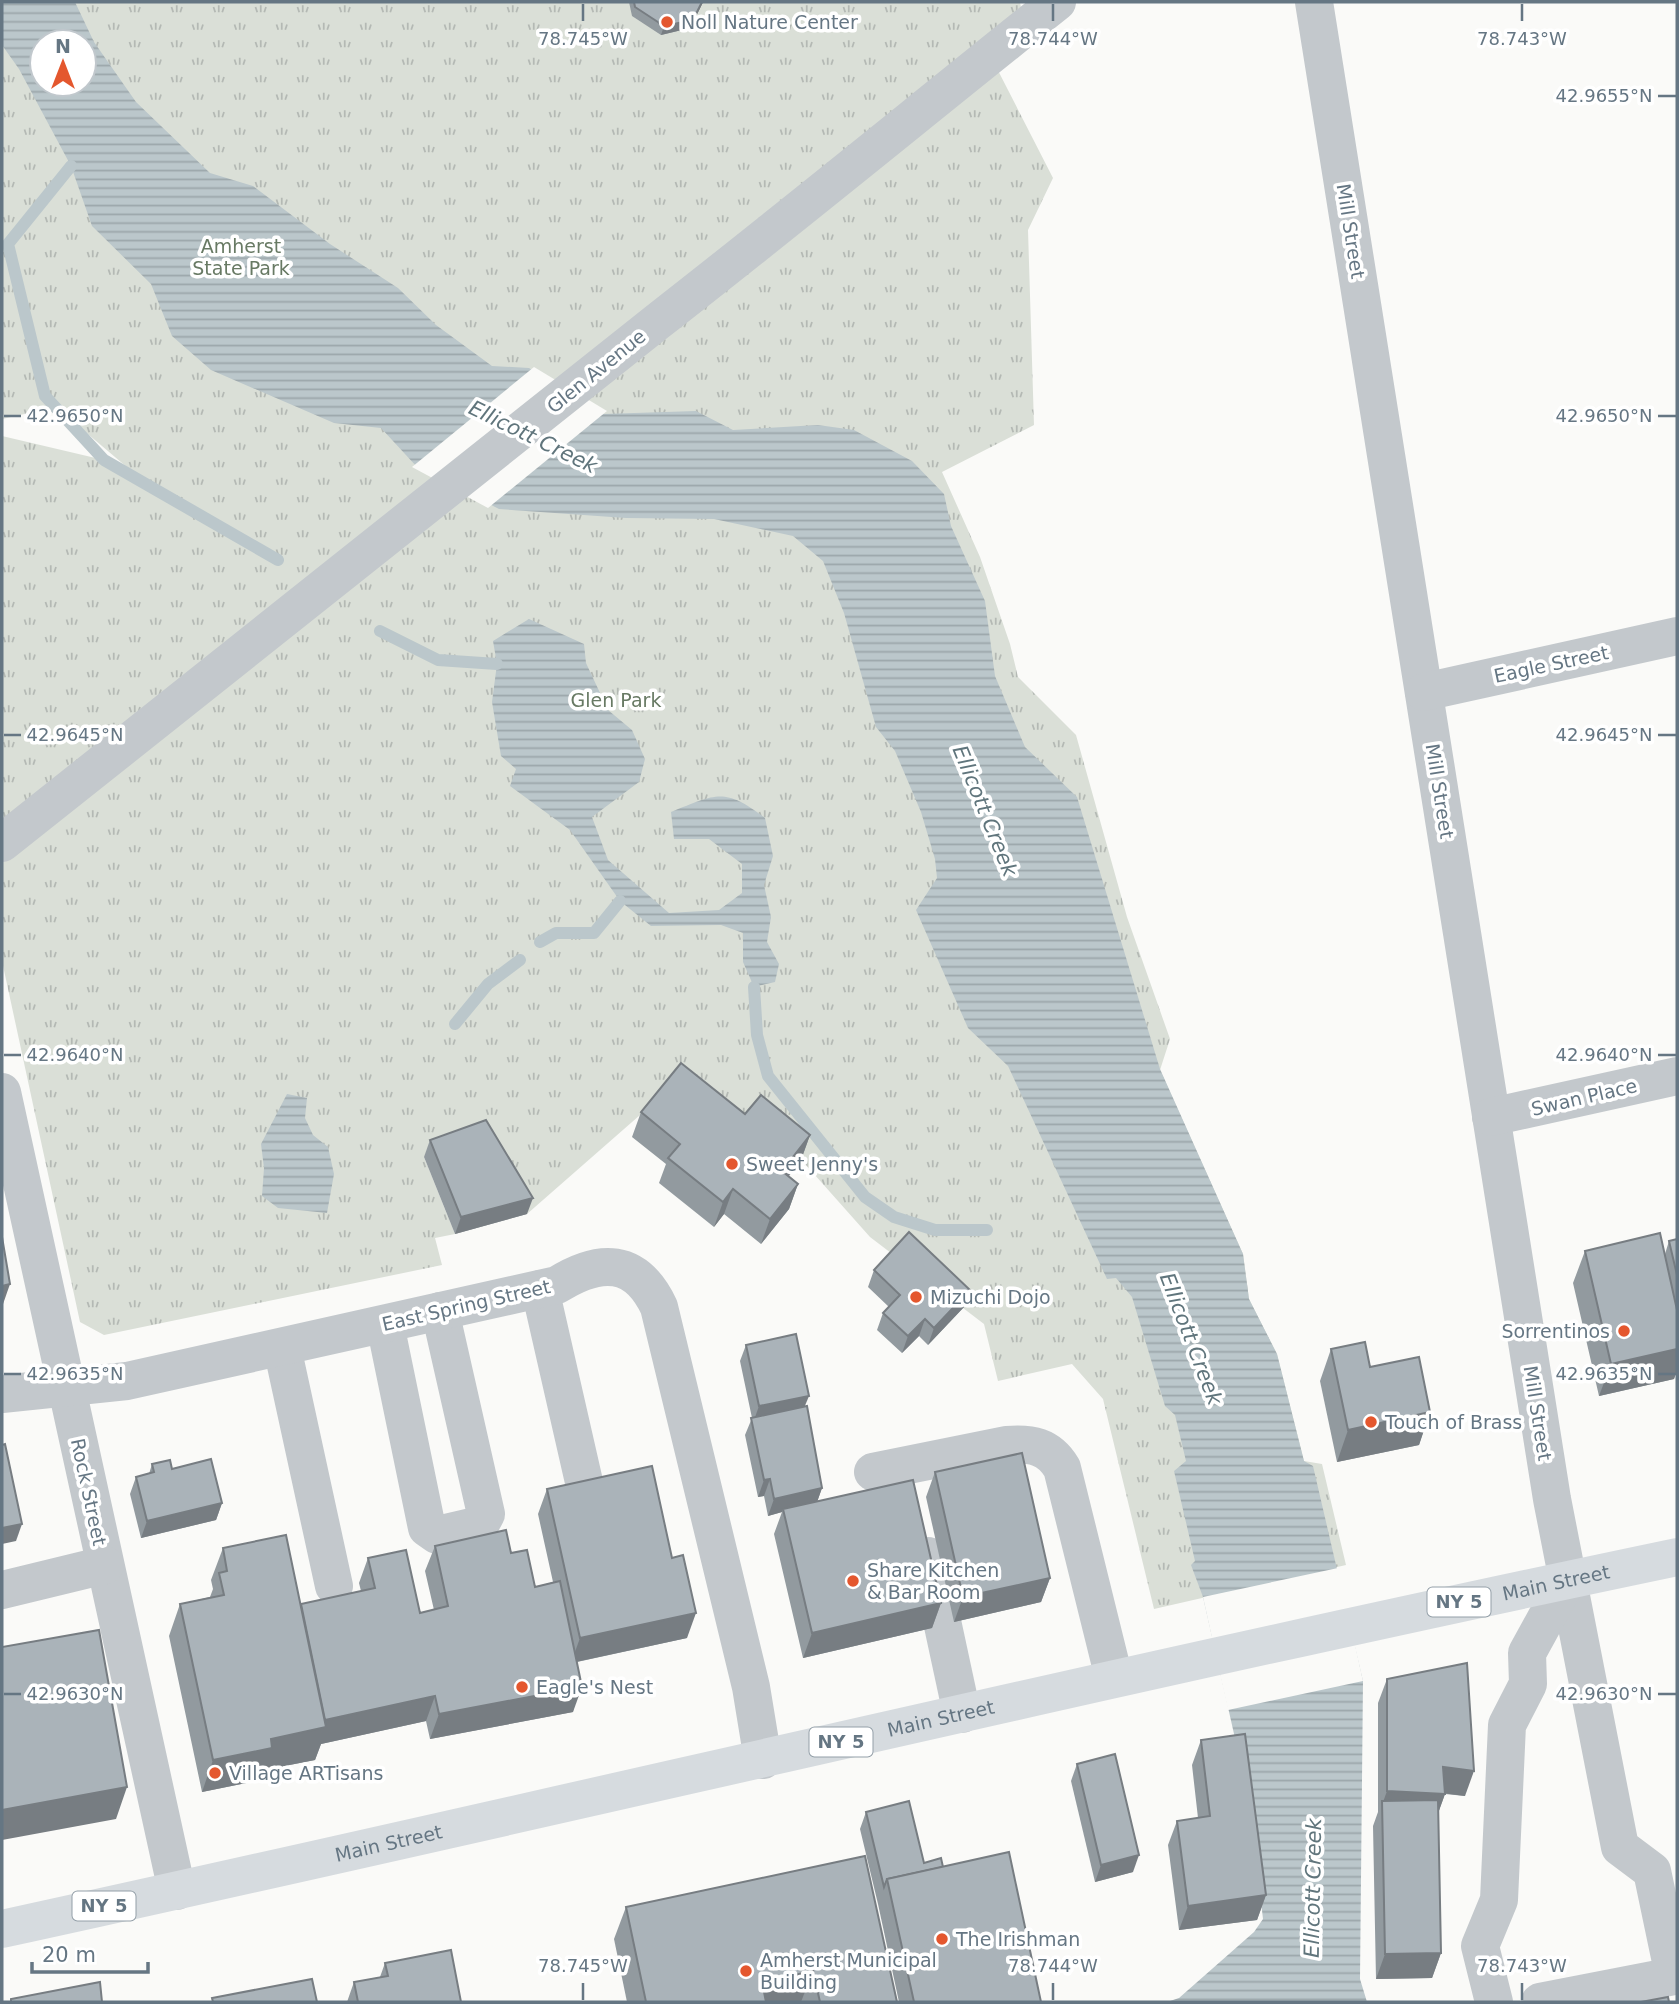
<svg xmlns="http://www.w3.org/2000/svg" width="1679" height="2004" viewBox="0 0 1679 2004" font-family="'DejaVu Sans',sans-serif">
<defs>
<pattern id="park-tufts" width="24" height="20" patternUnits="userSpaceOnUse" patternTransform="scale(1.75)"><rect width="24" height="20" fill="#dadfd7"/><path d="M3 7l-1-3M5 7V3M7 7l1-3M15 17l-1-3M17 17v-4M19 17l1-3" fill="none" stroke="#b4b9b4"/></pattern>
<pattern id="water-rules" width="6" height="5" patternUnits="userSpaceOnUse" patternTransform="scale(1.75)"><rect width="6" height="5" fill="#bbc7cb"/><path d="M0 2.5h6" fill="none" stroke="#9ca6aa"/></pattern>
</defs>
<rect width="100%" height="100%" fill="#fafaf8"/>
<path fill="url(#park-tufts)" fill-rule="evenodd" d="M 2,2 L 1020,2 L 1022,14 L 987,49 L 1053,178 L 1028,230 L 1034,425 L 942,472 L 980,557 L 1010,644 L 1018,677 L 1076,735 L 1127,917 L 1170,1039 L 1160,1070 L 1243,1254 L 1249,1299 L 1277,1354 L 1304,1461 L 1322,1464 L 1346,1565 L 1154,1609 L 1103,1399 L 1072,1364 L 998,1381 L 984,1324 L 870,1237 L 806,1165 L 753,1120 L 672,1087 L 527,1214 L 480,1137 L 424,1157 L 455,1234 L 435,1238 L 442,1265 L 104,1335 L 80,1322 L 2,961 L 2,436 L 104,460 L 135,474 L 56,407 L 2,419 ZM 42,42 L 84,42 L 84,84 L 42,84 Z"/>
<g fill="url(#water-rules)" fill-rule="evenodd">
<path d="M 2,2 L 75,2 L 94,42 L 136,102 L 210,173 L 253,186 L 330,244 L 398,288 L 436,325 L 492,366 L 529,368 L 603,414 L 696,411 L 733,430 L 818,425 L 854,430 L 912,461 L 944,494 L 951,526 L 985,601 L 995,676 L 1025,747 L 1077,797 L 1160,1069 L 1243,1254 L 1249,1299 L 1277,1354 L 1304,1461 L 1313,1466 L 1363,1681 L 1360,1979 L 1367,2002 L 1167,2002 L 1179,1998 L 1254,1932 L 1263,1919 L 1249,1800 L 1203,1597 L 1191,1565 L 1195,1561 L 1174,1471 L 1186,1461 L 1175,1415 L 1165,1406 L 1132,1297 L 1116,1278 L 1107,1279 L 1008,1066 L 968,1028 L 916,910 L 937,878 L 935,859 L 921,812 L 895,751 L 876,727 L 844,613 L 823,561 L 793,536 L 714,519 L 626,518 L 499,509 L 417,467 L 381,428 L 334,423 L 211,370 L 172,336 L 151,284 L 92,226 L 71,166 L 19,69 L 2,45 ZM 42,42 L 84,42 L 84,84 L 42,84 Z"/>
<path d="M 529,619 L 584,644 L 586,663 L 608,710 L 632,730 L 645,759 L 639,782 L 592,817 L 608,860 L 669,913 L 719,910 L 742,893 L 742,864 L 709,839 L 674,839 L 671,812 C 717,794 724,787 765,818 L 773,856 L 764,885 L 771,917 L 767,942 L 779,964 L 775,982 L 754,987 L 743,962 L 743,933 L 721,925 L 651,926 L 620,901 L 570,830 L 510,786 L 516,769 L 501,756 L 492,702 L 497,664 L 493,641 Z"/>
<polygon points="287,1094 307,1098 305,1118 313,1135 328,1147 334,1174 327,1213 278,1208 262,1196 264,1168 261,1144"/>
</g>
<g fill="#fafaf8">
<polygon points="534,367 607,411 488,508 412,467"/>
<polygon points="1338,1568 1363,1681 1228,1710 1203,1597"/>
</g>
<g fill="none" stroke-linecap="round" stroke-linejoin="round">
<g stroke="#bbc7cb" stroke-width="12">
<polyline points="71,166 8,244 45,396 104,460 278,560"/>
<polyline points="380,631 438,660 497,664"/>
<polyline points="540,942 556,933 594,933 620,901"/>
<polyline points="754,987 757,1035 768,1076 865,1197 894,1217 935,1230 987,1230"/>
<polyline points="455,1024 488,984 520,960"/>
</g>
<g stroke="#c3c8cc" stroke-width="38">
<polyline points="1314,2 1552,1499 1620,1847 1652,1871 1674,1976 1540,2002"/>
<polyline points="1424,692 1677,636"/>
<path d="M 2,843 L 657,322 C 792,217 924,108 1057,2"/>
<polyline points="2,1092 177,1891"/>
<polyline points="1491,1117 1677,1076"/>
<polyline points="540,1289 584,1482"/>
<polyline points="385,1324 427,1528 437,1535 480,1525 486,1514 440,1311"/>
<polyline points="282,1347 334,1586"/>
<path d="M 2,1394 L 127,1381 L 557,1285 C 600,1258 636,1258 659,1307 L 751,1687 L 763,1760"/>
<path d="M 873,1472 L 1007,1445 C 1031,1443 1049,1446 1062,1468 L 1114,1678"/>
<polyline points="928,1556 962,1714"/>
<polyline points="2,1590 105,1565"/>
<polyline points="1494,2002 1480,1946 1499,1900 1507,1725 1528,1684 1527,1653 1567,1580"/>
</g>
<path stroke="#d6dbdf" stroke-width="38" id="s1" d="M 2,1929 C 561,1807 1117,1674 1677,1557"/>
</g>
<g fill="#929a9f">
<polygon points="629,2 703,2 690,28 661,35 632,16"/>
<polygon points="641,1112 810,1135 801,1160 789,1176 798,1184 789,1209 761,1244 724,1214 714,1227 659,1183 666,1164 632,1137"/>
<polygon points="430,1140 527,1214 455,1234 424,1157"/>
<polygon points="1677,1239 1677,1370 1674,1379 1599,1396 1573,1283 1585,1251 1665,1254 1669,1241"/>
<polygon points="874,1270 964,1307 928,1345 919,1336 902,1353 877,1330 883,1313 889,1307 868,1287"/>
<polygon points="746,1345 805,1407 822,1488 817,1502 941,1603 932,1628 803,1658 774,1534 782,1512 768,1516 764,1496 758,1497 745,1435 752,1418 740,1361"/>
<polygon points="1331,1349 1430,1412 1419,1445 1337,1462 1320,1381"/>
<polygon points="152,1464 172,1469 222,1503 216,1520 141,1538 130,1494 136,1477 149,1474"/>
<polygon points="935,1472 1050,1578 1041,1602 954,1622 926,1497"/>
<polygon points="547,1489 687,1638 577,1662 573,1712 430,1739 426,1721 321,1744 315,1760 264,1770 261,1780 202,1792 169,1636 180,1604 210,1597 213,1589 211,1580 223,1548 301,1604 361,1591 359,1583 368,1558 420,1613 434,1610 425,1571 435,1546 511,1553 535,1587 553,1582 538,1514"/>
<polygon points="1387,1679 1465,1796 1445,1794 1438,1813 1441,1953 1432,1978 1376,1979 1373,1826 1378,1812 1378,1703"/>
<polygon points="1201,1740 1266,1895 1257,1920 1179,1930 1168,1845 1177,1821 1198,1818 1192,1765"/>
<polygon points="1077,1764 1133,1872 1095,1882 1071,1781"/>
<polygon points="866,1812 924,1863 943,1867 1041,2002 899,2002 878,1904 860,1829"/>
<polygon points="865,1856 897,2002 627,2002 614,1939 626,1907"/>
<polygon points="385,1963 461,2002 347,2002 354,1982 380,1977"/>
</g>
<g fill="#777d82">
<polygon points="702,2 703,2 690,28 661,35 664,26"/>
<polygon points="810,1135 801,1160 773,1195 782,1171"/>
<polygon points="798,1184 789,1209 761,1244 770,1219"/>
<polygon points="733,1189 724,1214 714,1227 723,1202"/>
<polygon points="533,1198 527,1214 455,1234 461,1217"/>
<polygon points="10,1284 2,1307 2,1286"/>
<polygon points="970,1290 964,1307 928,1345 934,1328"/>
<polygon points="925,1319 919,1336 902,1353 908,1336"/>
<polygon points="1677,1349 1677,1370 1674,1379 1599,1396 1611,1364"/>
<polygon points="809,1396 802,1413 753,1423 759,1406"/>
<polygon points="1430,1412 1419,1445 1337,1462 1348,1430"/>
<polygon points="770,1479 764,1496 758,1497 764,1480"/>
<polygon points="822,1488 816,1505 783,1509 782,1512 768,1516 774,1499"/>
<polygon points="222,1503 216,1520 141,1538 147,1521"/>
<polygon points="22,1524 16,1541 2,1544 2,1528"/>
<polygon points="1050,1578 1041,1602 954,1622 963,1597"/>
<polygon points="941,1603 932,1628 803,1658 812,1633"/>
<polygon points="696,1613 687,1638 571,1663 580,1638"/>
<polygon points="582,1687 573,1712 430,1739 439,1714"/>
<polygon points="435,1696 426,1721 321,1744 315,1760 264,1770 261,1780 202,1792 213,1760 321,1721"/>
<polygon points="1443,1767 1474,1771 1465,1796 1434,1792"/>
<polygon points="127,1787 116,1819 2,1840 2,1810"/>
<polygon points="1387,1791 1445,1794 1436,1819 1382,1805"/>
<polygon points="1139,1855 1133,1872 1095,1882 1101,1865"/>
<polygon points="1266,1895 1257,1920 1179,1930 1188,1906"/>
<polygon points="1441,1953 1432,1978 1376,1979 1385,1954"/>
<polygon points="813,1971 801,2002 755,2002 762,1982"/>
</g>
<g fill="#aab3b9" stroke="#777d82" stroke-width="2">
<polygon points="634,2 702,2 693,20 664,26 635,7"/>
<polygon points="681,1063 745,1114 761,1095 810,1135 782,1171 798,1184 770,1219 733,1189 723,1202 668,1158 680,1144 641,1112"/>
<polygon points="486,1120 533,1198 461,1217 430,1140"/>
<polygon points="909,1232 970,1290 934,1328 925,1319 908,1336 883,1313 900,1295 874,1270"/>
<polygon points="1660,1233 1677,1310 1677,1349 1611,1364 1585,1251"/>
<polygon points="2,1237 10,1284 2,1286"/>
<polygon points="1677,1239 1677,1275 1669,1241"/>
<polygon points="796,1334 809,1396 759,1406 746,1345"/>
<polygon points="1365,1342 1370,1367 1419,1357 1430,1412 1348,1430 1331,1349"/>
<polygon points="807,1406 822,1488 774,1499 770,1479 764,1480 751,1418"/>
<polygon points="5,1444 22,1524 2,1528 2,1445"/>
<polygon points="1022,1453 1050,1578 963,1597 935,1472"/>
<polygon points="211,1459 222,1503 147,1521 136,1477 154,1472 152,1464 170,1460 172,1469"/>
<polygon points="652,1466 672,1558 683,1555 696,1613 580,1638 547,1489"/>
<polygon points="913,1480 941,1603 812,1633 783,1509"/>
<polygon points="506,1530 511,1553 527,1550 535,1587 560,1581 582,1687 439,1714 435,1696 325,1720 301,1604 375,1588 368,1558 406,1550 420,1613 448,1606 435,1546"/>
<polygon points="286,1535 326,1727 271,1739 272,1748 213,1760 180,1604 224,1595 219,1573 227,1571 223,1548"/>
<polygon points="99,1630 127,1787 2,1810 2,1647"/>
<polygon points="1467,1663 1474,1771 1443,1767 1445,1794 1387,1791 1387,1679"/>
<polygon points="1245,1734 1266,1895 1188,1906 1177,1821 1210,1816 1201,1740"/>
<polygon points="1115,1754 1139,1855 1101,1865 1077,1764"/>
<polygon points="1438,1800 1441,1953 1385,1954 1382,1801"/>
<polygon points="909,1801 924,1863 941,1858 943,1867 887,1879 884,1887 866,1812"/>
<polygon points="1009,1852 1041,2002 914,2002 887,1879"/>
<polygon points="865,1856 897,2002 820,2002 813,1971 762,1982 766,2002 646,2002 626,1907"/>
<polygon points="451,1950 461,2002 358,2002 354,1982 388,1976 385,1963"/>
<polygon points="312,1979 317,2002 213,2002 212,1998"/>
<polygon points="100,1982 102,2002 11,2002 11,1999"/>
<polygon points="1668,1997 1669,2002 1641,2002"/>
</g>
<path fill="none" stroke="#657683" stroke-width="2.5" d="M 583,4 L 583,21M 1053,4 L 1053,21M 1522,4 L 1522,21M 1658,96 L 1676,96M 4,416 L 21,416M 1658,416 L 1676,416M 4,735 L 21,735M 1658,735 L 1676,735M 4,1055 L 21,1055M 1658,1055 L 1676,1055M 4,1374 L 21,1374M 1658,1374 L 1676,1374M 4,1694 L 21,1694M 1658,1694 L 1676,1694M 583,1983 L 583,2000M 1053,1983 L 1053,2000M 1522,1983 L 1522,2000"/>
<g fill="#e4572e" stroke="#fff" stroke-width="2.5">
<circle cx="667" cy="22" r="7"/>
<circle cx="732" cy="1164" r="7"/>
<circle cx="916" cy="1297" r="7"/>
<circle cx="1624" cy="1331" r="7"/>
<circle cx="1371" cy="1422" r="7"/>
<circle cx="853" cy="1581" r="7"/>
<circle cx="522" cy="1687" r="7"/>
<circle cx="215" cy="1773" r="7"/>
<circle cx="942" cy="1939" r="7"/>
<circle cx="746" cy="1971" r="7"/>
</g>
<g text-anchor="middle" stroke-width="7" stroke-linejoin="round" paint-order="stroke">
<g fill="#fff" stroke="#939fa8" stroke-width="2">
<rect x="1427.5" y="1587.5" width="63" height="29" rx="5"/>
<rect x="809.5" y="1727.5" width="63" height="29" rx="5"/>
<rect x="72.5" y="1891.5" width="63" height="29" rx="5"/>
</g>
<g font-size="18" font-weight="bold" fill="#657683">
<text x="1459" y="1608">NY 5</text>
<text x="841" y="1748">NY 5</text>
<text x="104" y="1912">NY 5</text>
</g>
<g font-size="19" fill="#657683" stroke="#fff" text-anchor="start">
<text x="681" y="29">Noll Nature Center</text>
<text x="746" y="1171">Sweet Jenny's</text>
<text x="930" y="1304">Mizuchi Dojo</text>
<text x="1610" y="1338" text-anchor="end">Sorrentinos</text>
<text x="1385" y="1429">Touch of Brass</text>
<text x="867" y="1577">Share Kitchen<tspan x="867" dy="22">&amp; Bar Room</tspan></text>
<text x="536" y="1694">Eagle's Nest</text>
<text x="229" y="1780">Village ARTisans</text>
<text x="956" y="1946">The Irishman</text>
<text x="760" y="1967">Amherst Municipal<tspan x="760" dy="22">Building</tspan></text>
</g>
<g font-size="19" fill="#657683" stroke="#fff">
<text transform="translate(1351 231) rotate(81)" y="7">Mill Street</text>
<text transform="translate(596 371) rotate(-39)" y="7">Glen Avenue</text>
<text transform="translate(1551 664) rotate(-12)" y="7">Eagle Street</text>
<text transform="translate(1440 791) rotate(81)" y="7">Mill Street</text>
<text transform="translate(1584 1097) rotate(-13)" y="7">Swan Place</text>
<text transform="translate(466 1305) rotate(-13)" y="7">East Spring Street</text>
<text transform="translate(1538 1413) rotate(81)" y="7">Mill Street</text>
<text transform="translate(89 1492) rotate(78)" y="7">Rock Street</text>
<text dy="7" stroke="none"><textPath href="#s1" startOffset="1592">Main Street</textPath></text>
<text dy="7" stroke="none"><textPath href="#s1" startOffset="962">Main Street</textPath></text>
<text dy="7" stroke="none"><textPath href="#s1" startOffset="396">Main Street</textPath></text>
</g>
<g font-size="19" fill="#687a64" stroke="#fff">
<text x="241" y="253">Amherst<tspan x="241" dy="22">State Park</tspan></text>
<text x="616" y="707">Glen Park</text>
</g>
<g font-size="21" font-style="italic" fill="#60757c" stroke="#fff">
<text transform="translate(533 437) rotate(26)" y="7">Ellicott Creek</text>
<text transform="translate(985 811) rotate(68)" y="7">Ellicott Creek</text>
<text transform="translate(1191 1339) rotate(69)" y="7">Ellicott Creek</text>
<text transform="translate(1313 1888) rotate(-89)" y="7">Ellicott Creek</text>
</g>
</g>
<g font-size="18" text-anchor="middle" fill="#657683" stroke="#fff" stroke-width="7" stroke-linejoin="round" paint-order="stroke">
<text x="583" y="45">78.745°W</text>
<text x="1053" y="45">78.744°W</text>
<text x="1522" y="45">78.743°W</text>
<text x="1604" y="102">42.9655°N</text>
<text x="75" y="422">42.9650°N</text>
<text x="1604" y="422">42.9650°N</text>
<text x="75" y="741">42.9645°N</text>
<text x="1604" y="741">42.9645°N</text>
<text x="75" y="1061">42.9640°N</text>
<text x="1604" y="1061">42.9640°N</text>
<text x="75" y="1380">42.9635°N</text>
<text x="1604" y="1380">42.9635°N</text>
<text x="75" y="1700">42.9630°N</text>
<text x="1604" y="1700">42.9630°N</text>
<text x="583" y="1972">78.745°W</text>
<text x="1053" y="1972">78.744°W</text>
<text x="1522" y="1972">78.743°W</text>
</g>
<rect width="1679" height="2004" fill="none" stroke="#657683" stroke-width="7"/>
<g transform="translate(63 63)"><circle r="33" fill="#ffffff" stroke="#c1c8cd" stroke-width="2"/>
<path d="M0-5L12 26L0 18L-12 26Z" fill="#e4572e"/>
<text y="-10" font-size="19" font-weight="bold" text-anchor="middle" fill="#657683">N</text>
</g>
<path d="M32 1962v10h116v-10" fill="none" stroke="#657683" stroke-width="3.5"/>
<text x="42" y="1962" font-size="21" fill="#657683" stroke="#ffffff" stroke-width="5" paint-order="stroke">20 m</text>
</svg>
